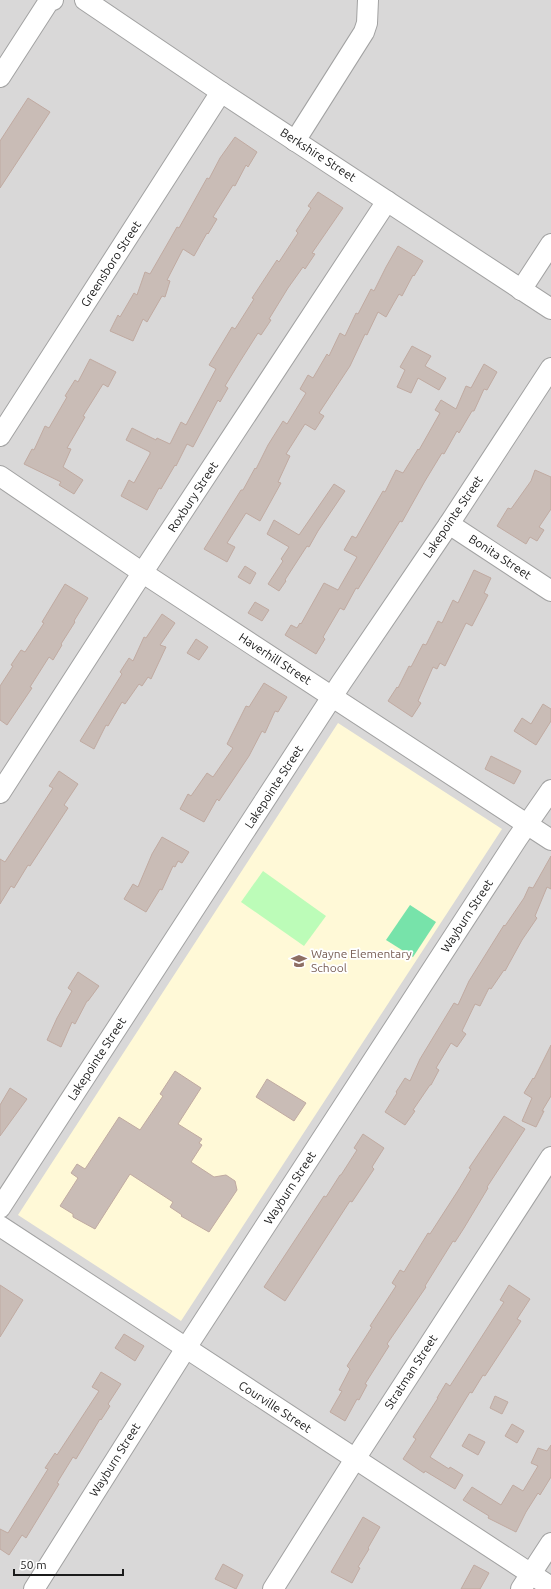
<svg xmlns="http://www.w3.org/2000/svg" width="551" height="1589" viewBox="0 0 551 1589" font-family="Ubuntu,sans-serif">
<rect width="100%" height="100%" fill="#eee7e0"/>
<rect fill="#d9d8d8" x="0" y="0" width="551" height="1589"/>
<polygon fill="#fff9d7" points="338,723 502,829 181,1321 18,1215"/>
<polygon fill="#bcfcb8" points="263,871 326,916 304,946 241,902"/>
<polygon fill="#77e3aa" points="410,905 436,922 413,957 386,940"/>
<g fill="#c9bcb6" stroke="#c0aaa1">
<polygon points="28,98 50,112 0,188 0,141"/>
<polygon points="235,137 257,152 248,167 246,165 235,186 233,185 213,217 217,219 208,234 207,233 194,256 183,249 167,280 170,281 165,297 162,296 147,322 143,319 133,341 110,331 118,315 120,317 134,293 137,295 145,272 150,274 165,248 177,227 179,228 207,178 209,179 220,158"/>
<polygon points="318,192 343,208 312,253 315,254 305,269 303,267 288,288 269,319 271,320 261,335 258,333 239,363 225,386 228,388 220,402 218,400 193,447 187,444 176,466 175,465 161,489 159,488 147,510 121,496 129,480 134,483 150,454 150,452 126,440 132,428 156,440 157,438 170,444 181,422 186,425 216,369 209,365 232,327 235,329 254,299 252,298 277,260 279,262 298,233 296,231 311,208 308,206"/>
<polygon points="398,246 423,261 414,276 413,275 402,296 399,294 386,317 378,312 367,335 365,334 350,366 319,413 324,416 315,430 305,424 286,454 290,456 278,482 281,483 260,521 246,513 227,543 235,547 227,562 204,549 241,490 243,490 255,468 256,469 268,445 283,421 287,424 306,393 300,389 308,375 313,378 327,354 329,356 340,333 345,336 356,313 358,314 371,289 374,291 386,267"/>
<polygon points="412,346 431,356 425,366 446,378 439,390 418,378 411,393 397,387 405,370 400,367"/>
<polygon points="90,359 116,372 108,387 103,384 83,416 85,417 67,448 71,449 63,467 83,480 74,494 59,485 61,482 24,464 32,449 34,450 45,426 49,428 67,397 65,396 75,380 78,382"/>
<polygon points="484,364 497,372 487,390 484,389 474,411 472,411 459,433 457,431 444,454 442,453 425,481 402,522 400,521 358,589 356,588 344,610 340,608 323,637 325,639 316,654 285,635 291,625 297,628 300,623 301,624 324,583 338,590 357,557 344,550 352,536 356,538 383,491 385,492 396,470 403,473 418,449 419,450 440,413 435,410 441,400 456,409 466,386 471,388"/>
<polygon points="535,470 551,477 551,509 539,527 544,530 537,541 530,537 526,544 497,526 508,508 511,509 531,481"/>
<polygon points="334,484 345,491 318,531 309,547 307,546 285,580 286,581 279,591 268,584 283,561 281,559 289,547 267,534 274,520 299,535"/>
<polygon points="245,566 256,573 250,584 238,577"/>
<polygon points="474,570 491,578 484,593 488,595 472,626 466,623 445,666 440,663 437,669 433,667 418,701 421,703 412,717 388,701 397,687 398,688 409,666 411,667 423,644 426,645 438,621 442,623 453,600 458,603"/>
<polygon points="65,584 88,598 74,621 75,622 61,644 62,645 53,660 49,657 30,687 32,688 7,725 0,720 0,686 13,666 11,665 21,650 25,652 44,623 42,622"/>
<polygon points="255,602 269,610 262,621 248,613"/>
<polygon points="162,614 175,623 160,645 166,647 151,679 148,677 142,686 139,684 125,704 122,702 108,726 106,725 94,749 80,741 122,674 120,672 129,658 133,661 144,637 146,638"/>
<polygon points="196,639 208,647 199,660 187,653"/>
<polygon points="264,683 287,697 278,712 275,711 265,733 262,731 249,756 219,801 217,799 204,822 180,809 188,794 191,796 207,773 213,777 233,748 227,744 246,706 249,707"/>
<polygon points="543,704 551,709 551,721 536,745 514,731 522,718 531,724"/>
<polygon points="491,756 521,771 514,784 485,769"/>
<polygon points="59,771 78,784 64,805 68,808 30,866 28,865 14,888 11,886 0,904 0,859 5,862 53,788 49,786"/>
<polygon points="162,837 189,852 182,863 178,861 175,867 173,866 162,890 160,889 146,912 124,899 133,884 138,887 152,854"/>
<polygon points="551,856 551,889 547,887 535,916 537,918 522,940 505,971 504,970 491,989 489,988 480,1006 475,1004 462,1031 466,1034 457,1047 451,1043 436,1068 439,1070 431,1085 430,1085 413,1110 415,1111 405,1125 385,1112 397,1093 396,1092 405,1078 410,1081 420,1059 454,1003 458,1005 469,981 504,925 505,926 524,898 529,887 533,888"/>
<polygon points="78,972 99,986 88,1001 87,1001 75,1024 72,1022 61,1047 47,1040 57,1018 72,991 68,988"/>
<polygon points="551,1045 551,1096 542,1111 544,1111 536,1127 522,1121 532,1098 524,1093 533,1078 534,1079"/>
<polygon points="175,1071 201,1088 178,1124 202,1139 199,1143 202,1145 191,1162 214,1177 226,1175 235,1181 237,1190 209,1232 181,1216 182,1215 170,1207 173,1202 130,1174 95,1229 73,1217 73,1214 60,1206 78,1178 71,1173 77,1164 85,1169 119,1117 140,1130 163,1096 160,1094"/>
<polygon points="267,1079 306,1103 294,1121 256,1097"/>
<polygon points="10,1088 27,1099 0,1136 0,1105"/>
<polygon points="504,1116 525,1129 487,1187 488,1188 464,1228 455,1242 453,1241 425,1286 426,1287 387,1344 389,1346 365,1384 367,1385 359,1400 357,1399 345,1421 330,1412 342,1391 339,1390 350,1369 347,1366 372,1327 370,1326 396,1286 392,1283 400,1270 404,1272 428,1233 430,1234 459,1189 471,1169 469,1168"/>
<polygon points="363,1134 384,1148 372,1167 374,1169 352,1202 350,1201 285,1301 264,1287 324,1196 326,1197 340,1175 341,1175 357,1150 354,1148"/>
<polygon points="0,1285 23,1300 0,1337"/>
<polygon points="509,1285 530,1299 517,1319 521,1321 485,1376 483,1375 472,1393 470,1392 430,1457 449,1469 450,1467 463,1475 455,1489 425,1471 424,1473 403,1459 416,1439 413,1437 438,1398 437,1398 446,1383 450,1386 479,1341 504,1302 500,1300"/>
<polygon points="124,1334 144,1346 135,1361 115,1348"/>
<polygon points="101,1372 121,1384 108,1404 110,1406 101,1420 100,1419 76,1459 73,1457 57,1483 59,1484 26,1538 22,1535 9,1555 0,1549 0,1529 8,1533 48,1469 45,1468 55,1453 57,1455 99,1391 92,1387"/>
<polygon points="495,1396 508,1402 502,1414 490,1408"/>
<polygon points="512,1424 524,1431 517,1443 505,1436"/>
<polygon points="469,1434 485,1442 478,1455 462,1446"/>
<polygon points="551,1445 551,1477 540,1495 538,1493 526,1512 516,1532 488,1518 489,1516 463,1500 472,1487 501,1505 513,1485 523,1491 538,1466 531,1463 538,1448 547,1451"/>
<polygon points="363,1517 380,1527 368,1548 369,1549 358,1567 360,1568 352,1583 331,1572"/>
<polygon points="223,1564 243,1575 236,1589 215,1579"/>
<polygon points="474,1565 489,1573 480,1589 461,1589"/>
</g>
<g fill="none" stroke-linecap="round" stroke-linejoin="round">
<defs>
<g id="minor">
<polyline points="85,0 221,92 551,309"/>
<polyline points="0,77 49,1 53,0"/>
<polyline points="295,141 364,32 367,23 368,0"/>
<polyline points="521,290 551,244"/>
<polyline points="0,436 221,92"/>
<polyline points="0,476 143,573 551,840"/>
<polyline points="449,524 551,591"/>
<polyline points="0,793 133,587 387,201"/>
<polyline points="0,1208 341,683 449,524 551,368"/>
<polyline points="0,1226 551,1587"/>
<polyline points="34,1589 186,1348 517,839 551,790"/>
<polyline points="273,1589 355,1459 551,1157"/>
<polyline points="521,1589 551,1543"/>
</g>
</defs>
<use href="#minor" stroke="#a2a2a2" stroke-width="22"/>
<use href="#minor" stroke="#fff" stroke-width="20"/>
</g>
<defs>
<symbol id="school-bare" viewBox="-9 -9 18 18"><path d="M0-5L7-2L0 1L-7-2ZM-4 1L0 2.5L4 1V4Q0 6-4 4Z" fill="#8d6e63" stroke="#fff" stroke-width="2.5" paint-order="stroke"/></symbol>
</defs>
<g fill-rule="evenodd">
<use href="#school-bare" x="288" y="950" width="22" height="22"/>
</g>
<g text-anchor="middle" stroke-width="3.5" stroke-linejoin="round" paint-order="stroke">
<g font-size="12" fill="#1b1b1b" stroke="#fff">
<text transform="translate(318 155) rotate(33)" y="4">Berkshire Street</text>
<text transform="translate(111 264) rotate(-57)" y="4">Greensboro Street</text>
<text transform="translate(193 497) rotate(-57)" y="4">Roxbury Street</text>
<text transform="translate(453 517) rotate(-56)" y="4">Lakepointe Street</text>
<text transform="translate(500 557) rotate(33)" y="4">Bonita Street</text>
<text transform="translate(275 659) rotate(33)" y="4">Haverhill Street</text>
<text transform="translate(274 787) rotate(-57)" y="4">Lakepointe Street</text>
<text transform="translate(467 916) rotate(-57)" y="4">Wayburn Street</text>
<text transform="translate(97 1059) rotate(-57)" y="4">Lakepointe Street</text>
<text transform="translate(290 1188) rotate(-57)" y="4">Wayburn Street</text>
<text transform="translate(411 1372) rotate(-57)" y="4">Stratman Street</text>
<text transform="translate(275 1407) rotate(33)" y="4">Courville Street</text>
<text transform="translate(115 1460) rotate(-58)" y="4">Wayburn Street</text>
</g>
<g font-size="12" fill="#785e54" stroke="#fff" text-anchor="start">
<text x="311" y="958">Wayne Elementary<tspan x="311" dy="14">School</tspan></text>
</g>
</g>
<path d="M14 1569v6h109v-6" fill="none" stroke="#1b1b1b" stroke-width="2"/>
<text x="20" y="1569" font-size="12" fill="#1b1b1b" stroke="#ffffff" stroke-width="3" paint-order="stroke">50 m</text>
</svg>
